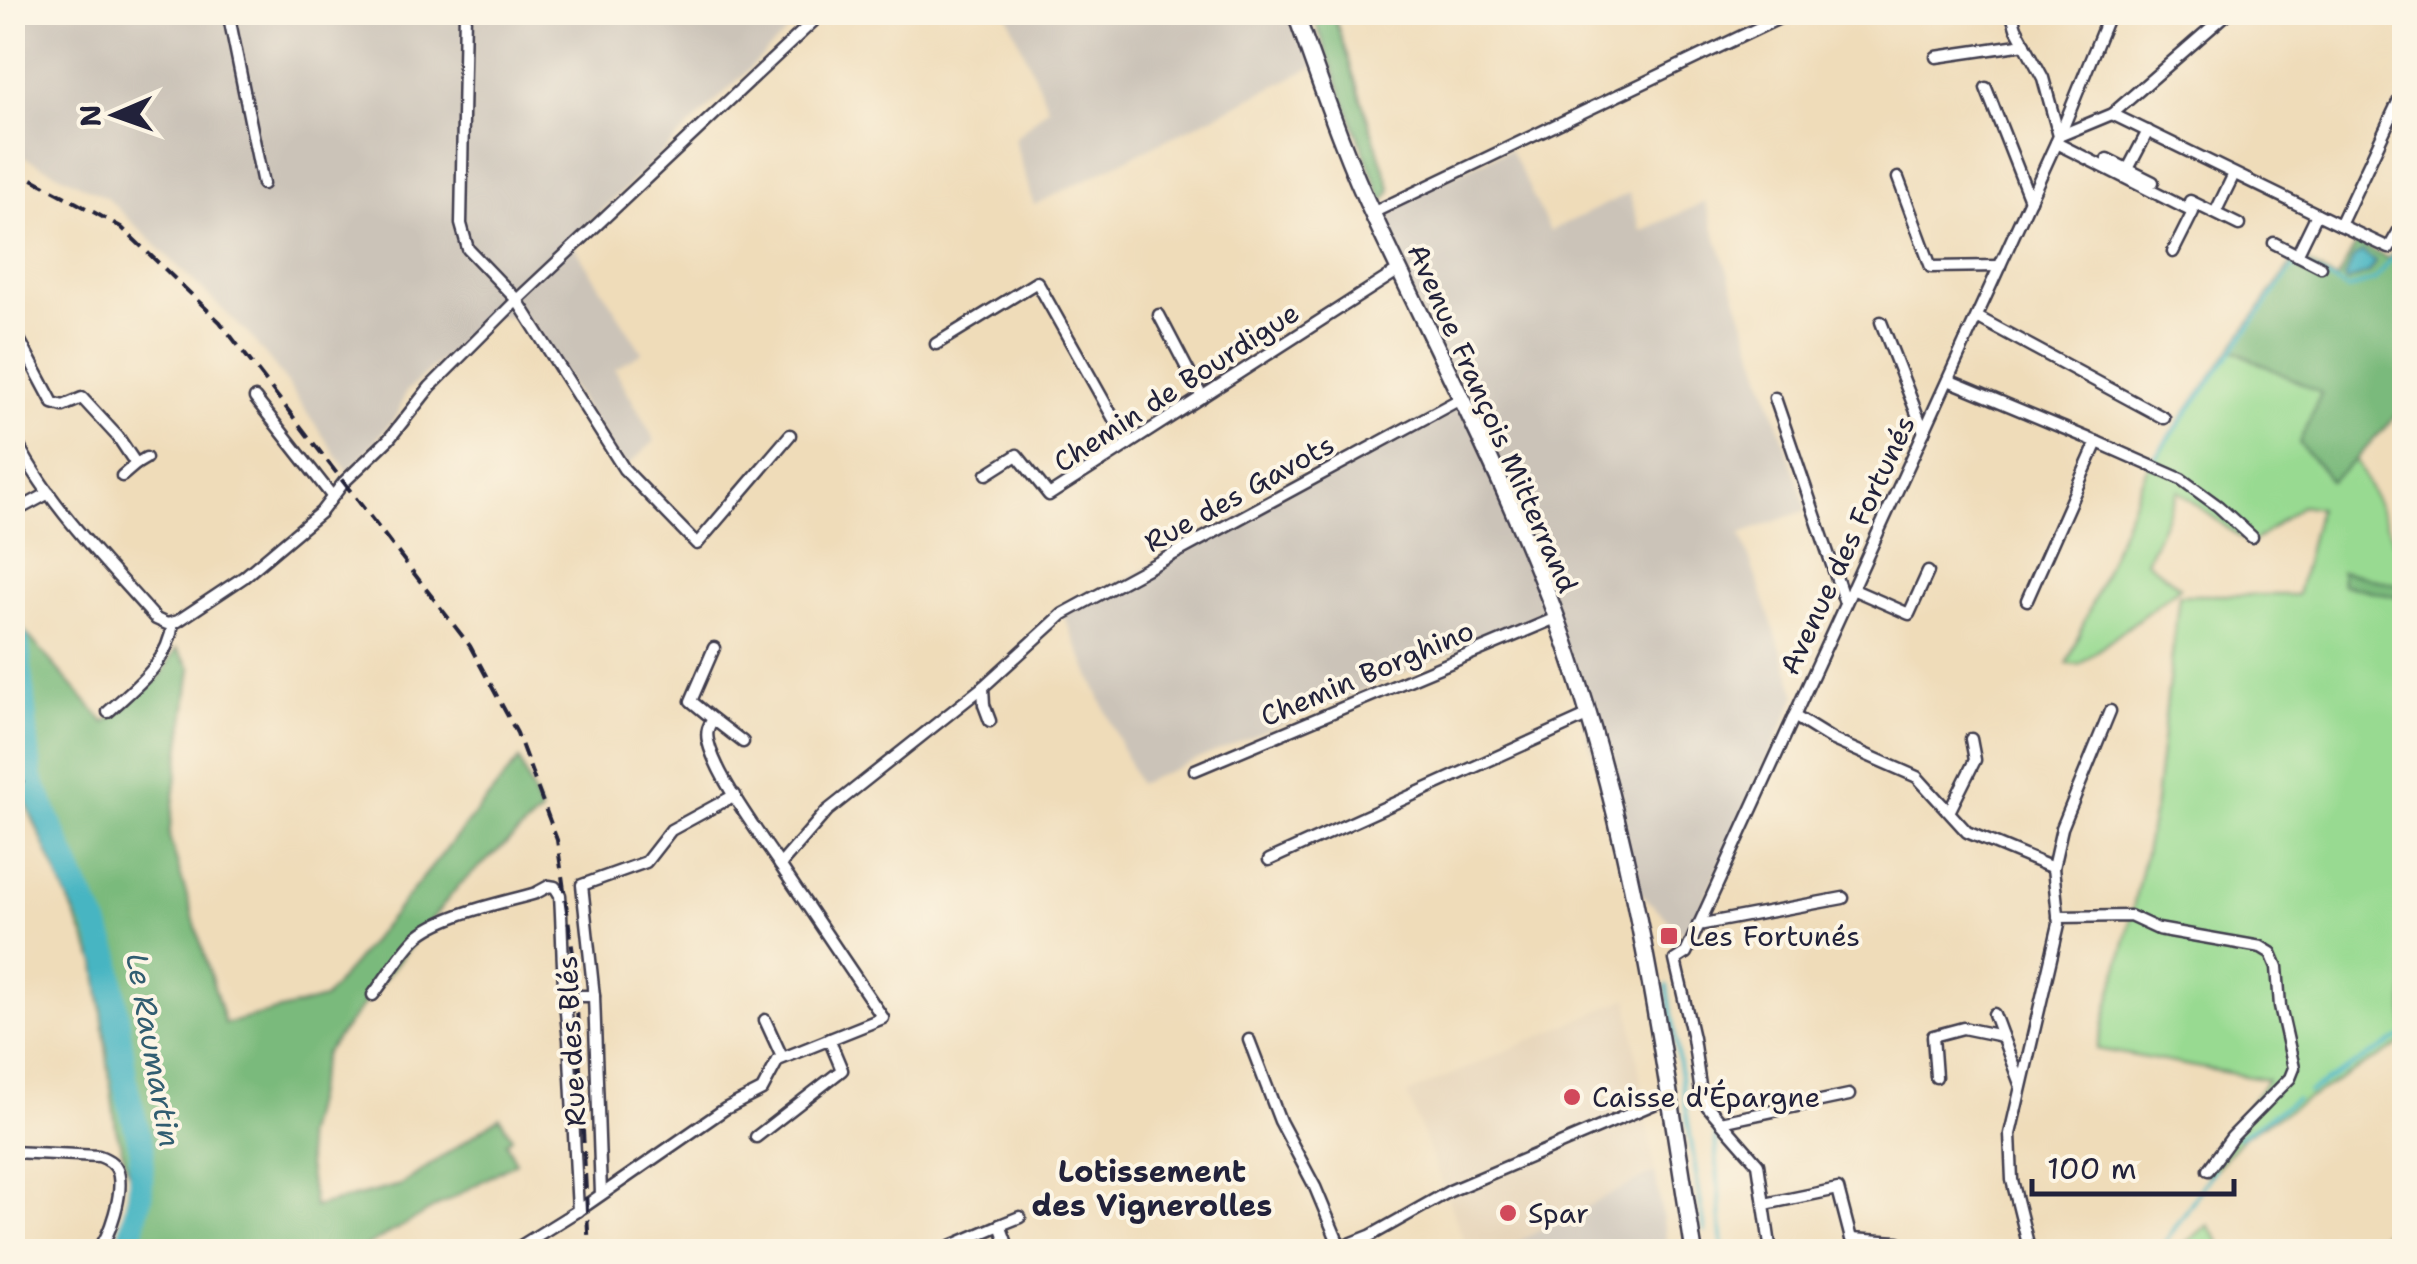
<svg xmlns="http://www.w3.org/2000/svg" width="2417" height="1264" viewBox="0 0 2417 1264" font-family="'Shantell Sans',sans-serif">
<rect width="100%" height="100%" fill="#fcf5e5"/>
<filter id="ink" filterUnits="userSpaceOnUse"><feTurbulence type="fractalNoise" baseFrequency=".01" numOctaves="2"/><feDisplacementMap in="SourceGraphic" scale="20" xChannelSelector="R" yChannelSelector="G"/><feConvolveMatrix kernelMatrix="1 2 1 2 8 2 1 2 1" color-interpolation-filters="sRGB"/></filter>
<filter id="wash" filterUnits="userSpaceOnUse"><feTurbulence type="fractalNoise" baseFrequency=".0048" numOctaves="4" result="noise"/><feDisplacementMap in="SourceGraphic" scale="40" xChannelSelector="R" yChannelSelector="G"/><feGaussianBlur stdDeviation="2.25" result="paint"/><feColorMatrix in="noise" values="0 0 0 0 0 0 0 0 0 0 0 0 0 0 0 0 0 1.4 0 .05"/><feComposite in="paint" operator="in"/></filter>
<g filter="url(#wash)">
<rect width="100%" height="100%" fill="#efdcb9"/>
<polygon fill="#e4d1b5" points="1628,998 1655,1172 1515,1243 1491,1251 1468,1251 1407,1094"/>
<g fill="#cbc3b8">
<polygon points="12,13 807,13 571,241 642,352 615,369 655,441 624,469 527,319 490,315 406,392 397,416 348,472 282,376 250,336 106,197 13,152"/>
<polygon points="1007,13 1295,13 1315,66 1034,205 1014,139 1048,107"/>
<polygon points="1510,149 1550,231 1629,193 1641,231 1705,202 1807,510 1741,534 1797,695 1687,937 1628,881 1553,611 1138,784 1063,614 1461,398 1372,213"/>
<polygon points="1655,1172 1668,1251 1517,1251 1515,1243"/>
</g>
<g fill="#98da91" stroke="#5d7e66" stroke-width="2.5">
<polygon points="2231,349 2321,393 2331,480 2356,459 2404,561 2404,586 2341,572 2342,584 2404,599 2404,1042 2244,1136 2209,1175 2203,1170 2267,1080 2097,1049 2128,931 2154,811 2179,595 2297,595 2318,508 2302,505 2250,545 2178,491 2146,561 2180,587 2079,665 2067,664 2147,468"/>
<polygon points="2208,1225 2225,1251 2175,1251"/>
<polygon points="2387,1230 2399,1251 2363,1251"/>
</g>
<g fill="#7aba7b" stroke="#4e6e5b" stroke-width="2.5">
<polygon points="1312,13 1333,13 1391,190 1383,203"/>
<polygon points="2404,230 2404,407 2356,459 2331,481 2299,443 2321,393 2231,349 2297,256 2336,281 2357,243 2389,259"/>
<polygon points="2341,571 2404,586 2404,599 2342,584"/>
<polygon points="17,623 105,723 160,677 176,649 191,668 169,836 225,1024 324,999 519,760 541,813 459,885 325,1053 304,1138 314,1207 401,1185 500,1117 512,1138 506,1142 516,1162 358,1251 118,1251 131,1180 116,1129 96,963 23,796 13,708 12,629"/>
</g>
<polygon fill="#47b5c2" stroke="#346c7e" stroke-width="2.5" points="2362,252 2375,262 2368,273 2346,282 2344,278 2354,258"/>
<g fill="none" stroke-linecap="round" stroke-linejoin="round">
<g stroke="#47b5c2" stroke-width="4">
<polyline points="2154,459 2293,267 2303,266 2348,289 2375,280 2404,243"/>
<polyline points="1667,986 1705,1231"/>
<polyline points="2309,1092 2404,1035"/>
<polyline points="1715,1135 1723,1252"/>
<polyline points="2238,1138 2296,1099"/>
<polyline points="2159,1252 2214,1169"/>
</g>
<polyline stroke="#47b5c2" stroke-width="25" points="12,635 17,642 30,777 77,888 97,926 109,959 126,1087 142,1150 140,1194 127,1252"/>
</g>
</g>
<g filter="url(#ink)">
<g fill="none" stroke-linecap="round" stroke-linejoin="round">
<defs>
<g id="street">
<polyline points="228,12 263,184"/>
<polyline points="465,12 461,224 468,249 517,300 823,12"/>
<polyline points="1936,57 2025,44"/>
<polyline points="1986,88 2030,200"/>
<polyline points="2112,114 2340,225 2398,102"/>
<polyline points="2060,135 2110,12"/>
<polyline points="2059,136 2112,114 2229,12"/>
<polyline points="2056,143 2193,212 2173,252"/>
<polyline points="2107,159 2153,182"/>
<polyline points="2128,169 2148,131"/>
<polyline points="1898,178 1931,267 2000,266"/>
<polyline points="2190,201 2239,225"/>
<polyline points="1372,213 1792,12"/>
<polyline points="2215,213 2234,174"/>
<polyline points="2340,225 2389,248 2404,222"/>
<polyline points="2274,243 2321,267"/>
<polyline points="2297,255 2317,214"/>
<polyline points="1159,315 1202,397"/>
<polyline points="1977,317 2164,418"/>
<polyline points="1881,322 1924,432"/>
<polyline points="12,326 53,403 63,406 82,398 118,437 136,464 146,458"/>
<polyline points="936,344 1037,282 1128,444"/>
<polyline points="1948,380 2097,442 2027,600"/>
<polyline points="255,398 332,496"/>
<polyline points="1775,398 1845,603"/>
<path d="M 12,433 C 46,503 105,561 156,619 L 167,624 L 178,621 L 244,577 L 321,512 L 344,482 L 389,439 L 430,387 L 517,300 L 624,469 L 697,544 L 790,435"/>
<polyline points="2097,442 2181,479 2218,506 2252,537"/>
<polyline points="987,474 1017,455 1049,495 1399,270"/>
<polyline points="122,476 136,464"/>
<polyline points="12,513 49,493"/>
<polyline points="1852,589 1909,614 1928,572"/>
<path d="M 714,648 L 691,701 L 713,719 C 708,727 706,732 708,741 C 716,776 759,834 780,865"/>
<path d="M 108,712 C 136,686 168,664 173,623"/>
<polyline points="1794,716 1833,740 1917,777 1967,832 2053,868"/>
<polyline points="713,719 743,742"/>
<polyline points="990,721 984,705 983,687 1063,614 1462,398"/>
<polyline points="1195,770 1556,618"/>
<polyline points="12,771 17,781 12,787"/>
<polyline points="1950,810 1975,760 1971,739"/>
<polyline points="1269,860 1587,716"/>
<polyline points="2058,917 2130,916 2158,929 2261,947 2271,953 2277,967 2280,1006 2294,1068 2290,1078 2232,1137 2208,1170"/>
<polyline points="1698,925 1843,898"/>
<path d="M 373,995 C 387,977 400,954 416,938 C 442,914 502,903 536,893 L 549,886 L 555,887 L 560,895 C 563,943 562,992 569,1039 L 578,1211"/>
<polyline points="566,996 594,996"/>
<polyline points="1994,1014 2020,1084"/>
<polyline points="765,1020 782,1057"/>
<polyline points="1249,1040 1280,1121 1315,1187 1340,1247"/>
<polyline points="1936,1077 1933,1036 1963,1028 2002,1036"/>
<polyline points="1721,1122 1849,1095"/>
<polyline points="756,1137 842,1070 829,1039"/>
<path d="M 12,1152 L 99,1156 C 108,1159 115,1163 118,1172 C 124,1193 110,1236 97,1252"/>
<polyline points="601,1194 594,996 582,885 646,862 671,830 735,795"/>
<polyline points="1765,1204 1838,1189 1851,1239 1898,1242 1899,1252"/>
<polyline points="1000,1225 1020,1217"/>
<polyline points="1332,1251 1370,1236 1450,1191 1670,1097"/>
<polyline points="511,1252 585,1206 725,1109 762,1090 778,1060 883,1018 780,865 827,811 983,687"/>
<polyline points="937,1252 1000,1225 1010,1252"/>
<polyline points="1771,1252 1758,1164 1702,1100 1693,1038 1675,960 1686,953 2059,136 2043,78 2016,28 2011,12"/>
<polyline points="2030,1252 2012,1180 2010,1134 2059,924 2053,868 2062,828 2110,711"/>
</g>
<path id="secondary" d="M 1295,12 C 1320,81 1343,152 1374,217 C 1433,343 1498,466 1548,595 C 1629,804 1659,1031 1694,1252"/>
</defs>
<use href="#street" stroke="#413e4e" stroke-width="15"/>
<use href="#secondary" stroke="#413e4e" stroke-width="20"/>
<use href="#street" stroke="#fff" stroke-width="10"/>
<use href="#secondary" stroke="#fff" stroke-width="15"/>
<polyline stroke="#22223b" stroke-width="4" stroke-dasharray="15 8" stroke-linecap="butt" points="12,168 121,227 220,322 470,646 517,733 557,840 575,968 589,1252"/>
</g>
</g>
<g fill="#d1495b" stroke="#fcf5e5" stroke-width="4">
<rect x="1659" y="926" width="20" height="20" rx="5"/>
<circle cx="1572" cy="1097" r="10"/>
<circle cx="1508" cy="1213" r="10"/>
</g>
<g text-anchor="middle" stroke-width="8" stroke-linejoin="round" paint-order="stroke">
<g font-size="28" fill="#22223b" stroke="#fcf5e5">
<text transform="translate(1176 387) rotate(-33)" y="10">Chemin de Bourdigue</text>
<text transform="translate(1493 418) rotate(66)" y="10">Avenue François Mitterrand</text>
<text transform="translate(1239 493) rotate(-29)" y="10">Rue des Gavots</text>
<text transform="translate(1847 545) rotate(-65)" y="10">Avenue des Fortunés</text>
<text transform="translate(1367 673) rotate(-23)" y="10">Chemin Borghino</text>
<text transform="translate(571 1041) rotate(-93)" y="10">Rue des Blés</text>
</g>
<g font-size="28" fill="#22223b" stroke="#fcf5e5" text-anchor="start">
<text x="1689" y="946">Les Fortunés</text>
<text x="1592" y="1107">Caisse d'Épargne</text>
<text x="1528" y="1223">Spar</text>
</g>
<g font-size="30" font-style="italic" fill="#315d71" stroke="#fcf5e5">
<text transform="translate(153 1050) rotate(80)" y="10">Le Raumartin</text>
</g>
<g font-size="30" font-weight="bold" fill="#22223b" stroke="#fcf5e5">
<text x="1152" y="1182">Lotissement<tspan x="1152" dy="34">des Vignerolles</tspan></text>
</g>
</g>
<rect width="2417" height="1264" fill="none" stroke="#fcf5e5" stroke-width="50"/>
<g transform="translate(115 115) rotate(268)" stroke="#fcf5e5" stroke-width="8" paint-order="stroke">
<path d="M0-8L18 38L0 25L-18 38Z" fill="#22223b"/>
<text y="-15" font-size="28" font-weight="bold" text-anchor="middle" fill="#22223b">N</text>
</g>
<path d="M2032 1179v15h202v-15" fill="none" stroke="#22223b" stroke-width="5"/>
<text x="2047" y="1179" font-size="30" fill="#22223b" stroke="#fcf5e5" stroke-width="8" paint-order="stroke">100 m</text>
</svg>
